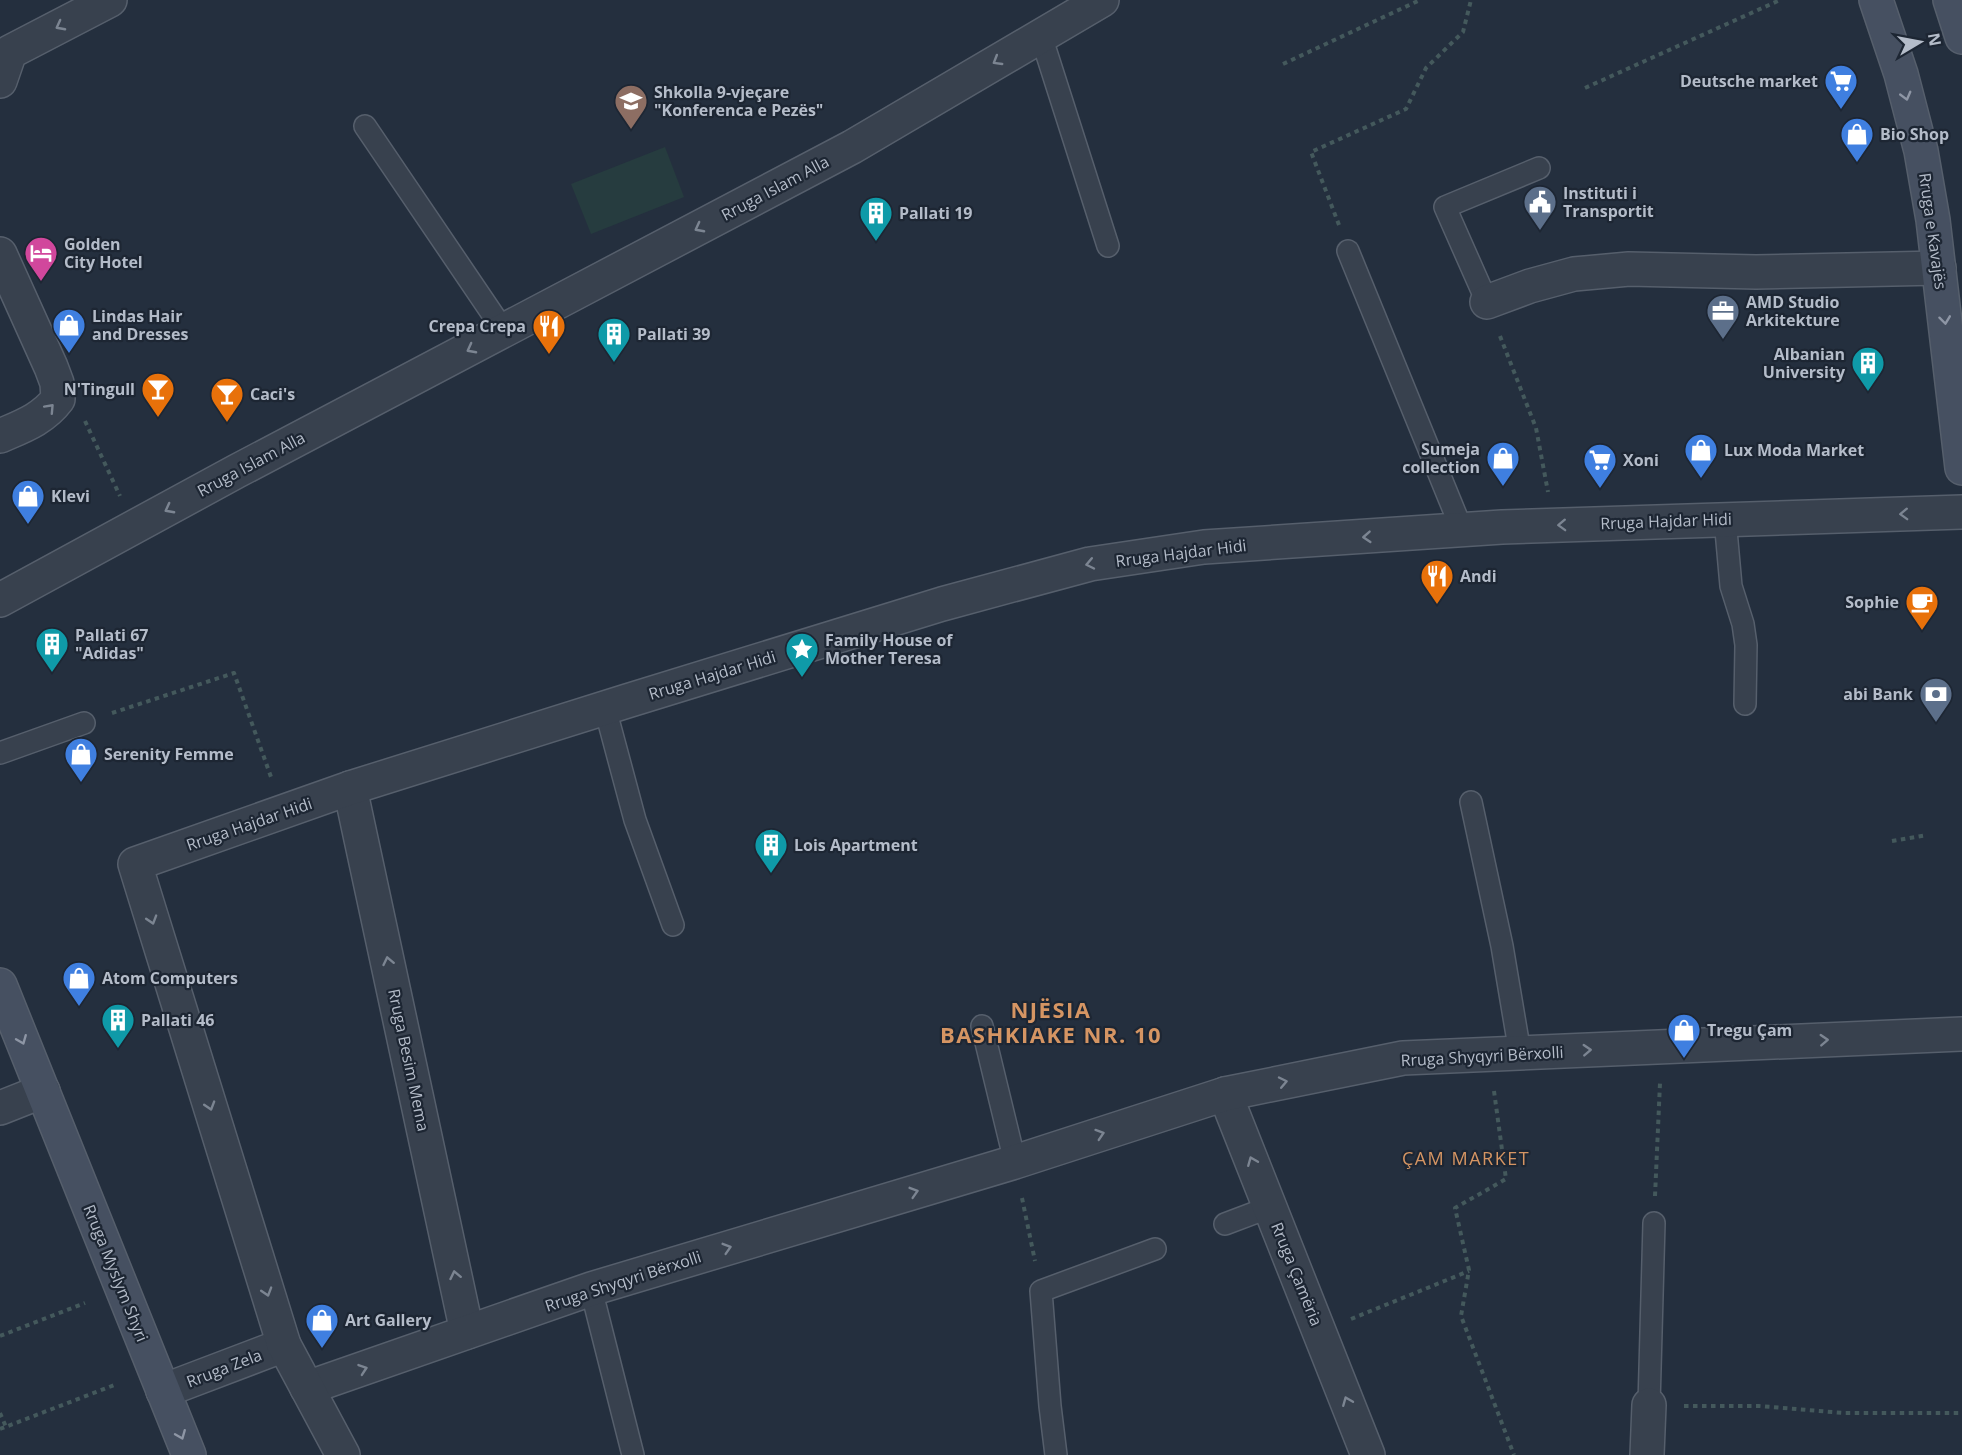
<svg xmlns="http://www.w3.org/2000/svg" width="1962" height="1455" viewBox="0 0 1962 1455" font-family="'Open Sans',sans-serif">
<rect width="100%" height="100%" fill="#242f3e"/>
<polygon fill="#263c3f" points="665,147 684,197 591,234 571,184"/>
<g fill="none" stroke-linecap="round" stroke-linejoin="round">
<defs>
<g id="lane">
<polyline points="1041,36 1108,246"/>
<polyline points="365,126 504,331"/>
<polyline points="1348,251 1462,530"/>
<polyline points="1487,302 1445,207 1539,168"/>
<polyline points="1725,519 1731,586 1743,624 1746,645 1745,704"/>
<polyline points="605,708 635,820 673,925"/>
<polyline points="0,753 84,723"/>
<polyline points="1471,802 1502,946 1520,1053"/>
<polyline points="982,1026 1015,1162"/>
<polyline points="1225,1224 1270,1207"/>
<polyline points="591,1289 633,1455"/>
<polyline points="1649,1405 1654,1223"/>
<polyline points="1056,1455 1050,1406 1041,1291 1155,1249"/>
</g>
<g id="street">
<polyline points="0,81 10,52 110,0"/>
<path d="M 0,254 L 51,367 L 57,383 L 58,399 C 43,419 23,426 0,436"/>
<polyline points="1487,302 1530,286 1574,274 1629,269 1756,272 1939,268"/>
<polyline points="0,600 237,471 852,147 1102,0"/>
<polyline points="350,788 467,1332"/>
<polyline points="1225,1094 1368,1455"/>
<polyline points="0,1108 43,1091"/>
<polyline points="307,1388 591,1289 1015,1162 1225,1094 1403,1058 1962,1034"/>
<polyline points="163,1391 284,1345"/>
<polyline points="343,1455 284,1345 135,864 350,788 627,701 942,604 1090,564 1204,547 1502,527 1962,512"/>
<polyline points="1647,1455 1649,1405"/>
</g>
<g id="secondary">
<polyline points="1876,0 1901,74 1921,151 1933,220 1962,468"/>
<polyline points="1950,0 1962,37"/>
<polyline points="0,985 189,1455"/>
</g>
</defs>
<use href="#lane" stroke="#565f6c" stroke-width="24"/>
<use href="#street" stroke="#565f6c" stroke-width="36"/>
<use href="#secondary" stroke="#565f6c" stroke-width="36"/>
<g stroke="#44595c" stroke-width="4" stroke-dasharray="4.5 4.5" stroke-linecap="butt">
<polyline points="1283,64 1420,0"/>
<polyline points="1585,88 1780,0"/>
<polyline points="1339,225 1311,152 1406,109 1426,68 1463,32 1471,0"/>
<polyline points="1500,336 1536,428 1548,492"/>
<polyline points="85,421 120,496"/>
<polyline points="112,713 234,673 271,777"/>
<polyline points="1892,841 1927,835"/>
<polyline points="1494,1091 1506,1179 1455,1208 1469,1270 1461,1316 1514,1455"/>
<polyline points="1655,1196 1660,1083"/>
<polyline points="1022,1198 1035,1261"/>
<polyline points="1351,1319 1469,1271"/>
<polyline points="0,1336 85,1303"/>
<polyline points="1684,1406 1759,1406 1844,1413 1962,1413"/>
<polyline points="0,1413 6,1427"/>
<polyline points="0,1429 117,1384"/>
</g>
<use href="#lane" stroke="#38414e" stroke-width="21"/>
<use href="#street" stroke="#38414e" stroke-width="33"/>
<use href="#secondary" stroke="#465061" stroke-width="33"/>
</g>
<defs><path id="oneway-chevron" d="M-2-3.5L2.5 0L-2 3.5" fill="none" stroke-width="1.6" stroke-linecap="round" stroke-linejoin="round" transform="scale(1.5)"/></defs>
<g stroke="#7c8592">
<use href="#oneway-chevron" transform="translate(60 26) rotate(152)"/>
<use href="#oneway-chevron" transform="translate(997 61) rotate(149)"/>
<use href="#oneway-chevron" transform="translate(699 228) rotate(152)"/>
<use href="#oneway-chevron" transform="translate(471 349) rotate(152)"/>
<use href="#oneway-chevron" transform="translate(50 408) rotate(-47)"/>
<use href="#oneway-chevron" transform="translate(169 509) rotate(152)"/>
<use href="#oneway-chevron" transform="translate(1904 514) rotate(178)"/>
<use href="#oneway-chevron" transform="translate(1562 525) rotate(178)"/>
<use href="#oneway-chevron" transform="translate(1367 537) rotate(176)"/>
<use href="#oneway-chevron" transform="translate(1090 564) rotate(168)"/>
<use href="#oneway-chevron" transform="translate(152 920) rotate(73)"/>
<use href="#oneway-chevron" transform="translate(388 961) rotate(-102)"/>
<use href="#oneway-chevron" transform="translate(1824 1040) rotate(-3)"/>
<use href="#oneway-chevron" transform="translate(1587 1050) rotate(-3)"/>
<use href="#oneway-chevron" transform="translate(1283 1082) rotate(-12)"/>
<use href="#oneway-chevron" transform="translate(210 1106) rotate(73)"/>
<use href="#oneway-chevron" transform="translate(1100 1134) rotate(-18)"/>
<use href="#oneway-chevron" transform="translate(1252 1161) rotate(-112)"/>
<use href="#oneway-chevron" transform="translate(914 1192) rotate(-17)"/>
<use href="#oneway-chevron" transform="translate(727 1248) rotate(-17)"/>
<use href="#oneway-chevron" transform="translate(455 1275) rotate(-102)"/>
<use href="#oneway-chevron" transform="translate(267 1292) rotate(73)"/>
<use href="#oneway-chevron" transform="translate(363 1369) rotate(-19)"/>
<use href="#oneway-chevron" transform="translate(1347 1401) rotate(-112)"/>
</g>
<g stroke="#8e96a5">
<use href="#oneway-chevron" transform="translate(1906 96) rotate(75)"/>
<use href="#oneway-chevron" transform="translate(1945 320) rotate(83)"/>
<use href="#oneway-chevron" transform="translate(22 1040) rotate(68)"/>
<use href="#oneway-chevron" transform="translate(181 1435) rotate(68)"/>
</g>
<defs>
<symbol id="supermarket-pin" viewBox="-11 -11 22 30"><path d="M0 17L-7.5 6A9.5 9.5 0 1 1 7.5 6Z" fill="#3f7fe0" stroke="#1d2633"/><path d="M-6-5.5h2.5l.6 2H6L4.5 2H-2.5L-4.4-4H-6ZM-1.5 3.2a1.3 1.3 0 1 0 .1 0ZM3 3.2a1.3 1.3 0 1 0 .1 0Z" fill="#fff"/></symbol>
<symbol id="school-pin" viewBox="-11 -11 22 30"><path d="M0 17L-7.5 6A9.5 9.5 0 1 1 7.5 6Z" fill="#8d6e63" stroke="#1d2633"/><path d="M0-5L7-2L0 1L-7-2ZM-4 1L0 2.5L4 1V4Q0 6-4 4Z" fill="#fff"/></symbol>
<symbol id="shop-pin" viewBox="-11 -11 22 30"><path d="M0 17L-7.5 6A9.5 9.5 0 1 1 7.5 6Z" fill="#3f7fe0" stroke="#1d2633"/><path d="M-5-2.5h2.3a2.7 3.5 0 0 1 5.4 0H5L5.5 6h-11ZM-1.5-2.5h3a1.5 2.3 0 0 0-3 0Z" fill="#fff"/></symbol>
<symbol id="civic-pin" viewBox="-11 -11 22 30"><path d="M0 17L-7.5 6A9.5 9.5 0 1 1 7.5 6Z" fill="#5c6f8a" stroke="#1d2633"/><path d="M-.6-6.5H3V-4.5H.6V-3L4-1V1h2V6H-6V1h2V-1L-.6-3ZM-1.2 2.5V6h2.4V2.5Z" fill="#fff"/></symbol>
<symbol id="building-pin" viewBox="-11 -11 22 30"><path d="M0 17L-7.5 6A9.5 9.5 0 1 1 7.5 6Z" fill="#0f9aa8" stroke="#1d2633"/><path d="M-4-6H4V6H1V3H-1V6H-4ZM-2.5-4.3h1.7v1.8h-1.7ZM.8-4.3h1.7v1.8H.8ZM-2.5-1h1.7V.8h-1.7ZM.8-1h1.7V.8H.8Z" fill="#fff"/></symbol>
<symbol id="hotel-pin" viewBox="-11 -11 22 30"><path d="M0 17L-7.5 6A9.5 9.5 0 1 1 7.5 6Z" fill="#d1479c" stroke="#1d2633"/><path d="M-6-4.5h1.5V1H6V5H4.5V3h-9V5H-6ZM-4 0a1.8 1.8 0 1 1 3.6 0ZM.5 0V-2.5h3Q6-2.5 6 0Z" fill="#fff"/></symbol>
<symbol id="office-pin" viewBox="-11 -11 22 30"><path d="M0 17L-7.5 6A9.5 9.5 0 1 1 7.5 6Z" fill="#5c6f8a" stroke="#1d2633"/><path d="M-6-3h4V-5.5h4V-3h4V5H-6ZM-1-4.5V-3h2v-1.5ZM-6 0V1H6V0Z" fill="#fff"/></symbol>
<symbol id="restaurant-pin" viewBox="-11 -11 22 30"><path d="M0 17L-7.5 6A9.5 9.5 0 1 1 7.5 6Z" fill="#e8710a" stroke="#1d2633"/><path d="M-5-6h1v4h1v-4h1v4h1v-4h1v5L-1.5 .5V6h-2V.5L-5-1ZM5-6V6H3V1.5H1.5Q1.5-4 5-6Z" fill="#fff"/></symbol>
<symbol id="bar-pin" viewBox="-11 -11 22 30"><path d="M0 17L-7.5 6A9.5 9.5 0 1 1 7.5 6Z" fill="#e8710a" stroke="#1d2633"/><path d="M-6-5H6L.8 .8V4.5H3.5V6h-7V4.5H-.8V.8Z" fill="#fff"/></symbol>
<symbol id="cafe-pin" viewBox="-11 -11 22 30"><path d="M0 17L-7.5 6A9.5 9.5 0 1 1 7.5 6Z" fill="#e8710a" stroke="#1d2633"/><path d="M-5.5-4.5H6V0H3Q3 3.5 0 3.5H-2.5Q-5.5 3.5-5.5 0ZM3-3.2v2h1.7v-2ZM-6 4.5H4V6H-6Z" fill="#fff"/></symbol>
<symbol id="sight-pin" viewBox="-11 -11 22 30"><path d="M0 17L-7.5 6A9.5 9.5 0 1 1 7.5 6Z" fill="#0f9aa8" stroke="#1d2633"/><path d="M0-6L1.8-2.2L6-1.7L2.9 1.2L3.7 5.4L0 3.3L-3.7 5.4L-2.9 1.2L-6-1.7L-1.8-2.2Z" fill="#fff"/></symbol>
<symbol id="bank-pin" viewBox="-11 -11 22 30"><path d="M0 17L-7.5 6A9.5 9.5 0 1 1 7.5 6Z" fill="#5c6f8a" stroke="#1d2633"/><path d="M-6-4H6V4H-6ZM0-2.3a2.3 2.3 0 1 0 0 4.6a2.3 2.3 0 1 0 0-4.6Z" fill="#fff"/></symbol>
</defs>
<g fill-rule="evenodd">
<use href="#supermarket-pin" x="1822" y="62" width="38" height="52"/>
<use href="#school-pin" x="612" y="82" width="38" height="52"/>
<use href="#shop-pin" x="1838" y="115" width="38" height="52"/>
<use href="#civic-pin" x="1521" y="183" width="38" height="52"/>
<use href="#building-pin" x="857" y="194" width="38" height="52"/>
<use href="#hotel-pin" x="22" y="234" width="38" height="52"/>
<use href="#office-pin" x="1704" y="292" width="38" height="52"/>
<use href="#shop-pin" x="50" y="306" width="38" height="52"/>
<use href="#restaurant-pin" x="530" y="307" width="38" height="52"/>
<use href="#building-pin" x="595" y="315" width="38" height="52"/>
<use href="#building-pin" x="1849" y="344" width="38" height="52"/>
<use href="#bar-pin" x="139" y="370" width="38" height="52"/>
<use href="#bar-pin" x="208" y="375" width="38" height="52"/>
<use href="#shop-pin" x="1682" y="431" width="38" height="52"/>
<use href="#shop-pin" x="1484" y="439" width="38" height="52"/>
<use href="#supermarket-pin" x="1581" y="441" width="38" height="52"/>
<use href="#shop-pin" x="9" y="477" width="38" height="52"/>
<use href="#restaurant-pin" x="1418" y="557" width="38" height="52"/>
<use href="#cafe-pin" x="1903" y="583" width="38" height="52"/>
<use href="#building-pin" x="33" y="625" width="38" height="52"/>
<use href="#sight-pin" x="783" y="630" width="38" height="52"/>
<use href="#bank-pin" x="1917" y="675" width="38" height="52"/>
<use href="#shop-pin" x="62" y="735" width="38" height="52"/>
<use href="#building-pin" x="752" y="826" width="38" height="52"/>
<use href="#shop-pin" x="60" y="959" width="38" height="52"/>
<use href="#building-pin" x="99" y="1001" width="38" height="52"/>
<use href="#shop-pin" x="1665" y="1011" width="38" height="52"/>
<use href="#shop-pin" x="303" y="1301" width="38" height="52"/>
</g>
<g text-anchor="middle" stroke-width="4.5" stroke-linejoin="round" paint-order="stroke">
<g font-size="16" font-weight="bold" fill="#b4bcc9" stroke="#1d2633" text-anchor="start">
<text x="1818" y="87" text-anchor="end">Deutsche market</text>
<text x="654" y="98">Shkolla 9-vjeçare<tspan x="654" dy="18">"Konferenca e Pezës"</tspan></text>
<text x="1880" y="140">Bio Shop</text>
<text x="1563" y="199">Instituti i<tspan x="1563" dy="18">Transportit</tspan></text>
<text x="899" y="219">Pallati 19</text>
<text x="64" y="250">Golden<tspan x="64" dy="18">City Hotel</tspan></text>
<text x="1746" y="308">AMD Studio<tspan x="1746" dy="18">Arkitekture</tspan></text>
<text x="92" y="322">Lindas Hair<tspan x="92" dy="18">and Dresses</tspan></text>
<text x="526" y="332" text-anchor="end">Crepa Crepa</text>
<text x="637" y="340">Pallati 39</text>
<text x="1845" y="360" text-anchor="end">Albanian<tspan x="1845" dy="18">University</tspan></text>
<text x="135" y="395" text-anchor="end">N'Tingull</text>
<text x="250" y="400">Caci's</text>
<text x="1480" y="455" text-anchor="end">Sumeja<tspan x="1480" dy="18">collection</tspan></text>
<text x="1724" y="456">Lux Moda Market</text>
<text x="1623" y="466">Xoni</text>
<text x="51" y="502">Klevi</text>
<text x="1460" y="582">Andi</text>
<text x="1899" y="608" text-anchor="end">Sophie</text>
<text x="75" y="641">Pallati 67<tspan x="75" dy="18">"Adidas"</tspan></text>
<text x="825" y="646">Family House of<tspan x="825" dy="18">Mother Teresa</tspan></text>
<text x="1913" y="700" text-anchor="end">abi Bank</text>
<text x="104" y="760">Serenity Femme</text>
<text x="794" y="851">Lois Apartment</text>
<text x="102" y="984">Atom Computers</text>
<text x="141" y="1026">Pallati 46</text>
<text x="1707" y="1036">Tregu Çam</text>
<text x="345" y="1326">Art Gallery</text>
</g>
<g font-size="16" fill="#b4bcc9" stroke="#1d2633">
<text transform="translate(775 188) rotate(-28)" y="6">Rruga Islam Alla</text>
<text transform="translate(1933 231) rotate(82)" y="6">Rruga e Kavajës</text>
<text transform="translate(251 464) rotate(-28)" y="6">Rruga Islam Alla</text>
<text transform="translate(1666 521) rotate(-2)" y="6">Rruga Hajdar Hidi</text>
<text transform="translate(1181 553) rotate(-7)" y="6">Rruga Hajdar Hidi</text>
<text transform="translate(712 675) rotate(-17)" y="6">Rruga Hajdar Hidi</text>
<text transform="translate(249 824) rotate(-19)" y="6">Rruga Hajdar Hidi</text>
<text transform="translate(1482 1056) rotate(-3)" y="6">Rruga Shyqyri Bërxolli</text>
<text transform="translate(409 1060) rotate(78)" y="6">Rruga Besim Mema</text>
<text transform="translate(116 1273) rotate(68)" y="6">Rruga Myslym Shyri</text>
<text transform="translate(1297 1274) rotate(68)" y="6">Rruga Çamëria</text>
<text transform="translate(623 1281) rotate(-18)" y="6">Rruga Shyqyri Bërxolli</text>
<text transform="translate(224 1368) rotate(-21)" y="6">Rruga Zela</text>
</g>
<g font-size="18" letter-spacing="1.5" fill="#d59563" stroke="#1d2633">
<text x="1466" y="1165">ÇAM MARKET</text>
</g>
<g font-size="22" font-weight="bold" letter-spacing="1.5" fill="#d59563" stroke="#1d2633">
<text x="1051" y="1018">NJËSIA<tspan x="1051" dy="25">BASHKIAKE NR. 10</tspan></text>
</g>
</g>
<g transform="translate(1920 42) rotate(80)" stroke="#1d2633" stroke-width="4.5" paint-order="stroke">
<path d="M0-4.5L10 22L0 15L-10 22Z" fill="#b4bcc9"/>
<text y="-9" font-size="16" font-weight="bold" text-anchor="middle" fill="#b4bcc9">N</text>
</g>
</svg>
